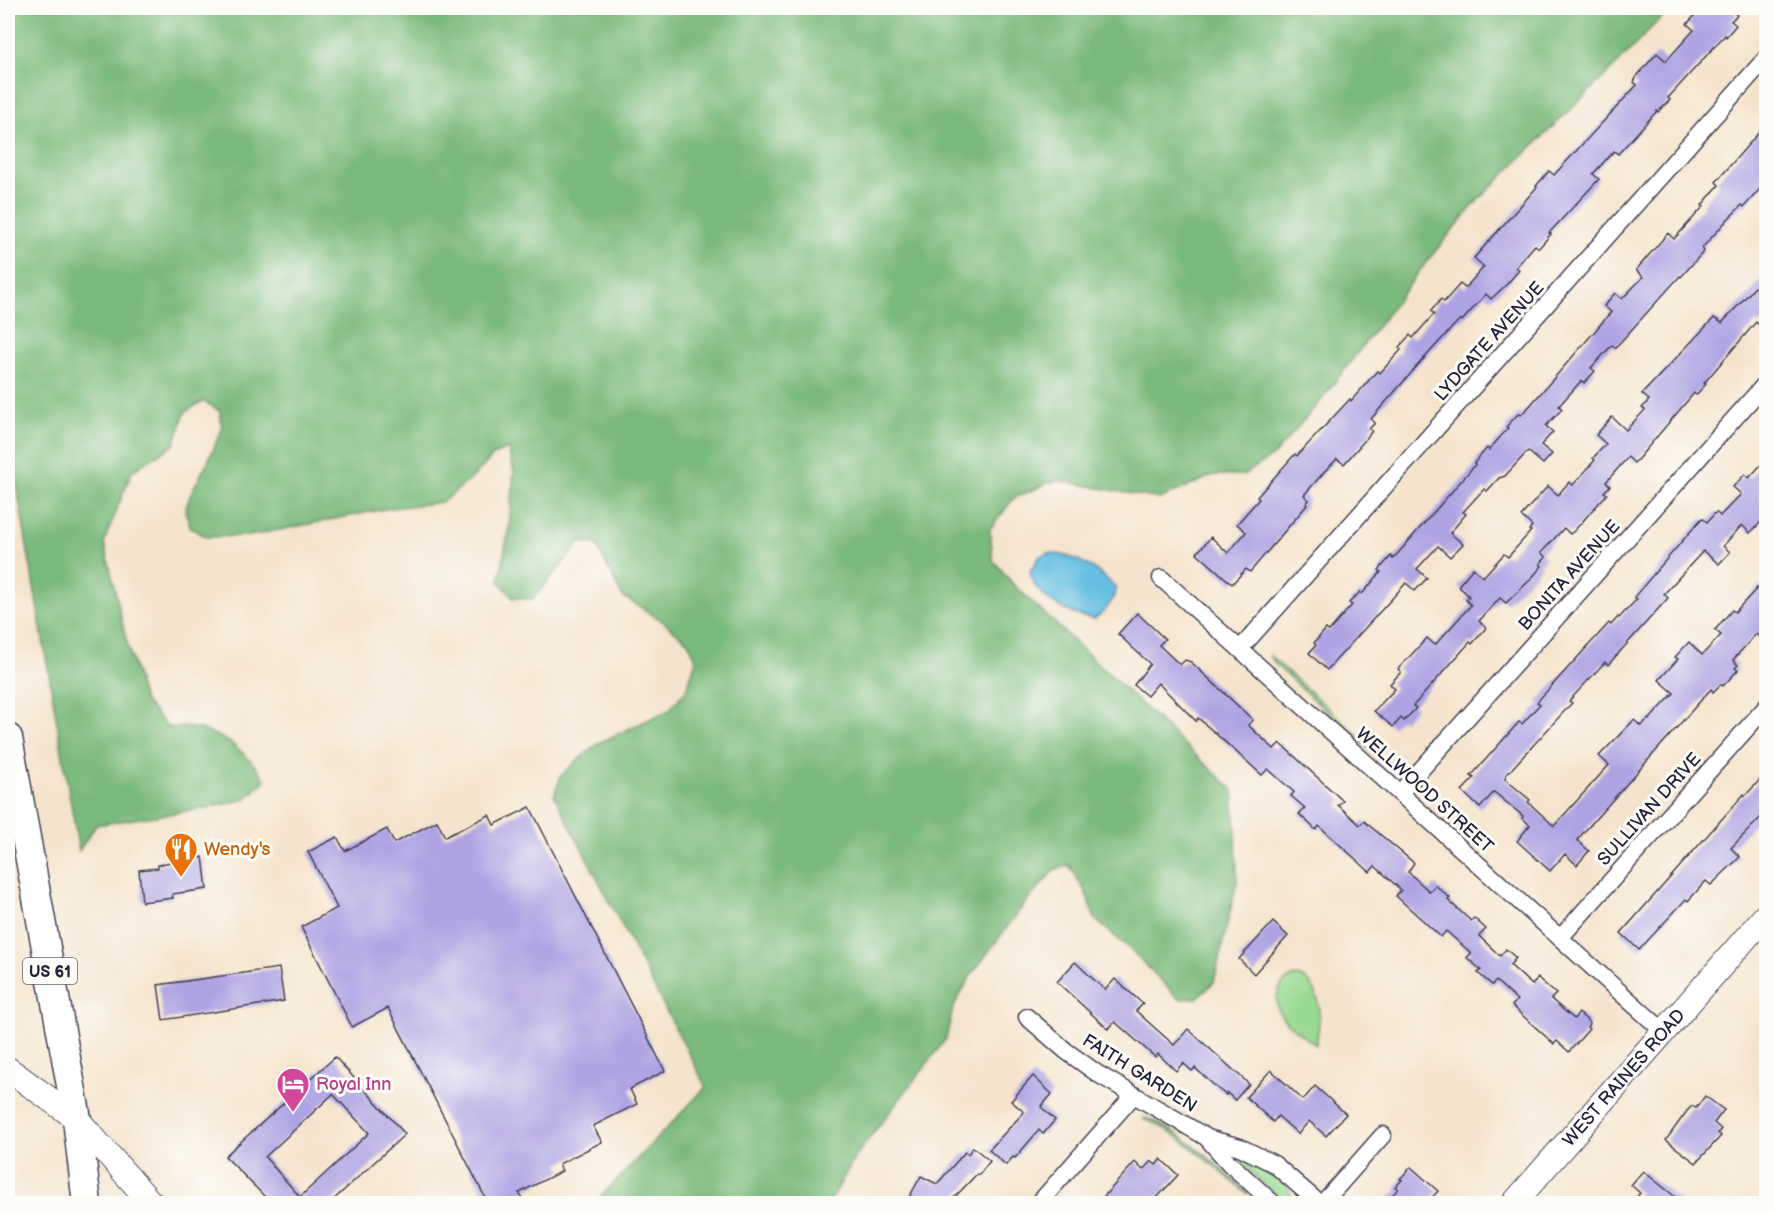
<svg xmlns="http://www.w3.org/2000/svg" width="1774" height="1211" viewBox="0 0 1774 1211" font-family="'Balsamiq Sans',sans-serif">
<rect width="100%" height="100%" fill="#fdfcf7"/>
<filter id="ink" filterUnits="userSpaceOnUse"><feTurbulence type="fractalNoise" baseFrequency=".0167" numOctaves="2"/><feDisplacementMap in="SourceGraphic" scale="12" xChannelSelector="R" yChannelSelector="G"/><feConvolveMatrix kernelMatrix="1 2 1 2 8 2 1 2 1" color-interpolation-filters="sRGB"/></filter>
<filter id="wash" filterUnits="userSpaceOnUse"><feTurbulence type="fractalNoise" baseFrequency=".008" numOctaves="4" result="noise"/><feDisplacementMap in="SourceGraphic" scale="24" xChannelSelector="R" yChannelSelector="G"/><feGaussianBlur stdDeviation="1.35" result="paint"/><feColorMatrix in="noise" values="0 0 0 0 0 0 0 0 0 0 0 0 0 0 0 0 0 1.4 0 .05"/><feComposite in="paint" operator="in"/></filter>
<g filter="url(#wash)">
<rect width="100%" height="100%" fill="#f5e4cd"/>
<g fill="#99da91" stroke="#5e7e66" stroke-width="1.5">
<polygon points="1269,655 1389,763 1378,758 1276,665"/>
<path d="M 1297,976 C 1325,983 1320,1022 1316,1045 C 1299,1032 1268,1017 1279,990 C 1282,983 1289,977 1297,976 Z"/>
<path d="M 1144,1118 C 1171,1121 1227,1174 1248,1193 L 1247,1194 C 1227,1177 1168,1123 1144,1120 Z"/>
<path d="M 1234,1153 C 1255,1164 1287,1173 1292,1199 L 1288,1201 L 1278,1197 L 1232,1155 Z"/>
</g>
<path fill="#7aba7b" stroke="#4e6e5b" stroke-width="1.5" d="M 8,8 L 1670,8 L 1621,60 L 1479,199 L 1428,260 L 1323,398 L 1274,455 L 1244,475 L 1214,475 L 1160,499 L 1056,480 L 1014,498 L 990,529 L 993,560 L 1014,585 L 1233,790 L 1236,832 L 1237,882 L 1214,982 L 1198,998 L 1179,999 L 1134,953 L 1095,919 L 1085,891 L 1069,865 L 1054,870 L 1023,906 L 972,974 L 953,1008 L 946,1039 L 855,1157 L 829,1204 L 595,1203 L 706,1087 L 554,795 L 561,776 L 575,762 L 601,742 L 669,710 L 687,689 L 696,659 L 688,642 L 658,618 L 622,596 L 596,544 L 580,543 L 533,599 L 513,598 L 499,581 L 509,528 L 514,472 L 508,449 L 495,454 L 470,480 L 442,502 L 385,509 L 249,536 L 207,537 L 191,528 L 185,511 L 191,493 L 208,461 L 222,429 L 220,411 L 203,401 L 185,412 L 174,445 L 132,471 L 104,542 L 126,639 L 144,701 L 168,727 C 178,727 190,726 200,729 C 228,737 251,756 265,780 L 246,799 L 207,808 L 96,825 L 79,851 L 8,435 Z"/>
<path fill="#66bfe3" stroke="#44708f" stroke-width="1.5" d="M 1048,553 C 1075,554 1097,568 1116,588 C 1114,601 1105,612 1094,619 C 1071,616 1032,596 1030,571 L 1040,556 Z"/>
<g id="blocks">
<g fill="#afa3e3" fill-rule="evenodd">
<polygon points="1702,8 1729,8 1737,15 1731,21 1736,25 1726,37 1725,35 1668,98 1670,100 1658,112 1657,111 1618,154 1614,151 1593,174 1599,179 1549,233 1551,234 1539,248 1535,245 1516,267 1519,270 1507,284 1491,299 1486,294 1462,321 1460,319 1418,365 1371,419 1375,423 1369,429 1372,431 1365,440 1344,464 1337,459 1325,471 1304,495 1309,500 1306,504 1307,505 1250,572 1246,569 1232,584 1197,553 1211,537 1228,553 1246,532 1237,524 1259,499 1257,497 1295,454 1297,456 1350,399 1351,401 1377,371 1380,373 1401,350 1399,347 1410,335 1413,338 1434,314 1431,311 1441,299 1444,302 1460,284 1465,288 1484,267 1474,258 1537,187 1536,186 1549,171 1554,175 1637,85 1634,82 1637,76 1657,53 1666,61 1694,30 1687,24"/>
<polygon points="1767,123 1767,181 1744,207 1742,205 1728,219 1702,248 1704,251 1681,277 1680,276 1615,348 1612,345 1591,368 1595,371 1584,383 1581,381 1559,406 1562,409 1546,426 1553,432 1541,445 1552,454 1543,464 1528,451 1505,476 1499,478 1487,491 1484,489 1463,512 1466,514 1450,533 1463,544 1450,557 1438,546 1417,569 1427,578 1415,591 1406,583 1327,670 1309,653 1316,645 1314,643 1326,629 1329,631 1352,605 1349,603 1360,592 1362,594 1381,572 1379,570 1391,556 1393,559 1475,465 1474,463 1487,448 1489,450 1508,428 1506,427 1519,413 1521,415 1527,409 1595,331 1611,312 1604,306 1615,293 1622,299 1643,277 1636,270 1668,233 1674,239 1704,206 1702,205 1719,185 1716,182"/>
<polygon points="1767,274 1767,317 1759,325 1756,322 1704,383 1706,384 1696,395 1694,393 1638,459 1634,463 1628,457 1606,482 1610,486 1604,492 1607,494 1574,531 1570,534 1564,528 1541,553 1546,557 1540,564 1542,566 1529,581 1506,603 1500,598 1479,621 1486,628 1472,644 1470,642 1413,706 1416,708 1404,721 1401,718 1393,727 1374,711 1395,689 1390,684 1401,672 1398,669 1427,638 1435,645 1471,605 1466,600 1469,596 1458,586 1473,568 1483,577 1504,554 1508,557 1531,531 1529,530 1532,526 1521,516 1548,486 1558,495 1569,482 1573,485 1595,460 1593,458 1606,444 1596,435 1612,417 1626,430 1645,410 1642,408 1649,400 1642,394 1714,318 1722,323"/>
<polygon points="1767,458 1767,516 1750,533 1742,525 1723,546 1730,552 1719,564 1703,551 1664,594 1668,598 1608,665 1605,662 1569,701 1572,703 1506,775 1505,779 1530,800 1528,802 1554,826 1609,765 1599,756 1634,720 1641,726 1648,719 1649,720 1674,693 1659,680 1678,659 1675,657 1689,642 1702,655 1721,635 1715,630 1732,610 1735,612 1759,586 1767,592 1767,644 1756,634 1733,660 1738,665 1735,668 1738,670 1723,686 1721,684 1713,692 1711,689 1577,840 1589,851 1577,865 1565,854 1550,871 1517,841 1530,825 1522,818 1523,816 1494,792 1480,808 1462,791 1474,778 1471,776 1519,722 1522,724 1540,704 1537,702 1556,681 1609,623 1611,625 1618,617 1619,618 1637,599 1634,597 1702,518 1707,522 1716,512 1720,516 1741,494 1733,487 1745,474 1749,478"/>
<polygon points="1137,613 1165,639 1159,645 1180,665 1185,660 1191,662 1253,720 1248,725 1274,749 1280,743 1343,801 1338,805 1360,825 1364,821 1414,863 1408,872 1430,892 1435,885 1450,898 1448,900 1471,921 1474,918 1486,929 1479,936 1500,956 1506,949 1516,958 1510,965 1532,985 1538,978 1556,994 1551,999 1574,1019 1579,1013 1590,1023 1587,1027 1589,1029 1569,1052 1557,1041 1554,1044 1512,1006 1517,1000 1496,981 1492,985 1478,973 1481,970 1467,958 1471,953 1446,931 1441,937 1396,896 1401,890 1375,866 1370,872 1319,826 1316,830 1299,814 1305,808 1291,796 1294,792 1268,769 1262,775 1198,718 1196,721 1158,683 1147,696 1134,685 1150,664 1118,634"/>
<polygon points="1767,772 1767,811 1731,848 1740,857 1711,885 1706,881 1688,901 1686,899 1639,950 1621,933 1744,794 1745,796"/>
<polygon points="530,807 665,1071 630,1089 637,1104 593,1126 602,1142 559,1164 562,1171 519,1193 525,1203 488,1203 388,1008 352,1027 301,927 337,908 308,852 337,837 345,851 387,829 394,843 437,821 445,837 489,815 494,825"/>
<polygon points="199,856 199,858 203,857 207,889 172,894 173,898 142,902 139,870 158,868 158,865 170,862 170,860"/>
<polygon points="1273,922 1288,936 1254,974 1239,959"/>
<polygon points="1075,962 1105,990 1115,979 1143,1004 1136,1011 1174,1045 1188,1029 1249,1084 1235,1100 1227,1093 1226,1095 1218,1089 1195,1068 1192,1071 1183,1063 1176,1071 1158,1054 1155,1057 1115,1022 1108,1029 1057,982"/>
<polygon points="279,968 284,1001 163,1020 158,985"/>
<path d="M 335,1057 L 405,1134 L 330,1203 L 271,1203 L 225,1156 ZM 333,1094 L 369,1133 L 300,1197 L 265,1157 Z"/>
<polygon points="1271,1070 1303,1100 1315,1086 1346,1114 1326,1136 1309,1121 1298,1134 1278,1116 1273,1122 1246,1097"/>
<polygon points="1033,1076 1052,1094 1041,1107 1055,1120 1043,1134 1039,1130 1015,1158 1013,1157 1006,1165 989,1150 1024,1112 1011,1101"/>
<polygon points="1705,1096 1724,1110 1714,1123 1721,1129 1718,1133 1721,1136 1696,1163 1666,1140 1687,1111 1692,1106 1696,1108"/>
<polygon points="973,1147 990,1161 979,1175 977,1174 949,1203 906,1203 921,1176 937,1184 965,1152 968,1154"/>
<polygon points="1161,1159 1178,1175 1152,1203 1098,1203 1135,1162 1143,1170 1151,1161 1156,1165"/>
<polygon points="1411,1167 1438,1191 1427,1203 1385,1203 1398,1189 1395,1187 1402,1180 1400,1179"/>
<polygon points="1643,1171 1683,1203 1632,1203 1640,1193 1631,1185"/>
</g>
</g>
</g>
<g filter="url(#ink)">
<use href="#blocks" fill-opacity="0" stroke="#423f51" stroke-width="1.5"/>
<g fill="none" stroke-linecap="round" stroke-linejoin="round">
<defs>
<g id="minor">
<polyline points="1161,578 1663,1031"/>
<polyline points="1240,649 1766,58"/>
<polyline points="1400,793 1766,383"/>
<polyline points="1560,938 1766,707"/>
<polyline points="1027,1017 1066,1051 1098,1074 1206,1137 1229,1163 1274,1204"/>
<polyline points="1207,1138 1240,1147 1274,1164 1320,1204"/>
<polyline points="1038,1204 1133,1096"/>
<polyline points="1322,1204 1383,1135"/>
</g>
<g id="secondary">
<polyline points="8,1069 77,1119 152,1204"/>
<path id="s1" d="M 1513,1204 L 1766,915"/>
</g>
<polyline id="trunk" points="8,738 77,1119 87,1204"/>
</defs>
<use href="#minor" stroke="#423f51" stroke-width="19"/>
<use href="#secondary" stroke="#423f51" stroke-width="26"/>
<use href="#trunk" stroke="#423f51" stroke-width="31"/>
<use href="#minor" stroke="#fff" stroke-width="16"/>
<use href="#secondary" stroke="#fff" stroke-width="24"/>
<use href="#trunk" stroke="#fff" stroke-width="28"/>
</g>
</g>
<defs>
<symbol id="restaurant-pin" viewBox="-11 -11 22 30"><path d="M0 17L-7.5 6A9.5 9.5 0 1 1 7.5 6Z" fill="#e8710a" stroke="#fdfcf7"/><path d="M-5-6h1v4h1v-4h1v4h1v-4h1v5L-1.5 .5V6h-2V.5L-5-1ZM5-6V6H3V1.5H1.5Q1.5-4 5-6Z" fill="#fff"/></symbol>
<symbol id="hotel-pin" viewBox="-11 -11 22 30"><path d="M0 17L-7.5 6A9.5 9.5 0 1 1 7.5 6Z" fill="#d1479c" stroke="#fdfcf7"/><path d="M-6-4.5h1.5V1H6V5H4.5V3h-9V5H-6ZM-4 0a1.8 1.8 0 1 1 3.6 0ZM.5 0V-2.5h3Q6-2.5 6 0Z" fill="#fff"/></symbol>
</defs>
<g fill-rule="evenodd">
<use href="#restaurant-pin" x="162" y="830" width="38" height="52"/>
<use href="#hotel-pin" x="274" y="1065" width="38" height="52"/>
</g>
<g text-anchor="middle" stroke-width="6" stroke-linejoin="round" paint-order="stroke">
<rect fill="#fdfcf7" stroke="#646373" stroke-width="1.5" x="23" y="958" width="54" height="26" rx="4.5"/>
<g font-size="16" font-weight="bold" fill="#22223b">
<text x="50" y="977">US 61</text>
</g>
<g font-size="18" fill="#22223b" stroke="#fdfcf7">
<text transform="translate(1489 341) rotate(-48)" y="6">LYDGATE AVENUE</text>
<text transform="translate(1569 575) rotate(-48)" y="6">BONITA AVENUE</text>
<text transform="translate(1425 790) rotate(42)" y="6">WELLWOOD STREET</text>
<text transform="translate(1649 809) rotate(-48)" y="6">SULLIVAN DRIVE</text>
<text transform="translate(1140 1073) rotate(32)" y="6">FAITH GARDEN</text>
<text dy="6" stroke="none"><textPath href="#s1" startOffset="168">WEST RAINES ROAD</textPath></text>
</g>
<g font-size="18" fill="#c56008" stroke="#fdfcf7" text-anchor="start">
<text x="204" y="855">Wendy's</text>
</g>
<g font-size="18" fill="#b23c85" stroke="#fdfcf7" text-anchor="start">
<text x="316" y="1090">Royal Inn</text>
</g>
</g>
<rect width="1774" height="1211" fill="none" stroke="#fdfcf7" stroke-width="30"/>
</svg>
